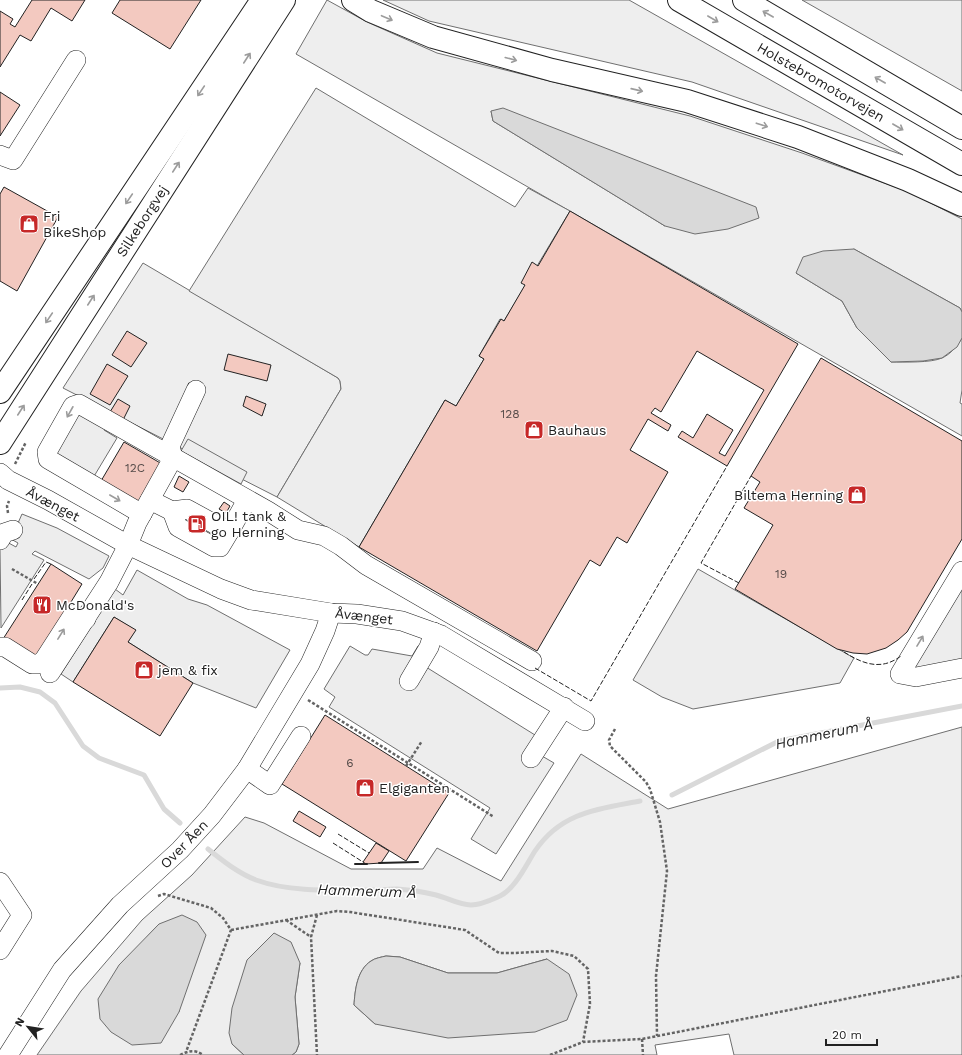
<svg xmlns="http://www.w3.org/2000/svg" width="962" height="1055" viewBox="0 0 962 1055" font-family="'Work Sans',sans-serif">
<rect width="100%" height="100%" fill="#fff"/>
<g fill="#eee" stroke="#6f6f6f" fill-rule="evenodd">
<path d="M 327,0 L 367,22 L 437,53 L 690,116 L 802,153 L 909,192 L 962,219 L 962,312 L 960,308 L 854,249 L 796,273 L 842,301 L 857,328 L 891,362 C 904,362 931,363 942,358 C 951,354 957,346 962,338 L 962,390 L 960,403 L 962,404 L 962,436 L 296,54 ZM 491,111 L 665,226 L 493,121 Z"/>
<polygon points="383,0 629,0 903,155 692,82 429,21"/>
<polygon points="802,0 962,0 962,91"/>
<polygon points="143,263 338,378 340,381 341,389 277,497 63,388"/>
<path d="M 962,727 L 962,1055 L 734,1055 L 729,1034 L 655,1045 L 657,1055 L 292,1055 L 296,1052 L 299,1044 L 295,997 L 300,963 L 232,1044 L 244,1055 L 37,1055 L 81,991 L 142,920 L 192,875 L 245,817 L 264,823 L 351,869 L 423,869 L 437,848 L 501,881 L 581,754 L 668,809 ZM 159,924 L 179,1012 L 147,937 ZM 386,956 L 400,957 L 448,973 L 497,973 L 547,959 L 375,1024 L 354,1005 C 355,990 357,970 371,961 C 375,958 382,957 386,956 Z"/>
</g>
<g fill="#ededed" stroke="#6f6f6f">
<polygon points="316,88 515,207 528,188 570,211 504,321 500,319 479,356 484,359 456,406 445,400 359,547 277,497 341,389 340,381 338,378 189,291"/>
<polygon points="80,412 106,427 104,430 117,438 93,478 55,455"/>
<polygon points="188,439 247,472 241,484 181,451"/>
<polygon points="22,514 57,528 109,556 103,568 89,579 35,551 32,554 44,560 1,628 0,549 5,541 16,547 18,543 11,539"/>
<polygon points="698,569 854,658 840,683 693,709 662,697 633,680"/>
<polygon points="137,570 188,599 207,605 290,650 256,708 193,683 128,642 135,630 114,617 73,682 61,674 115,589 123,595"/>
<polygon points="962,585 962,674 913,669"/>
<polygon points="350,646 365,655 368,655 372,649 412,656 418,646 434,653 426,667 535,735 542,756 554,763 496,854 471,839 490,808 329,707 335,697 324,689"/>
</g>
<g fill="#d9d9d9" stroke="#6f6f6f">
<polygon points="503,108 756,207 759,218 728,229 695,234 665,226 493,121 491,111"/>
<polygon points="854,249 960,308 962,312 962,338 957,347 942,358 923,361 891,362 857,328 842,301 796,273 803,257 823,251"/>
<polygon points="182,915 197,922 206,935 179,1012 161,1043 132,1045 111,1032 100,1019 98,999 119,965 159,924"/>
<polygon points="274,933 291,942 300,963 295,997 299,1044 296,1052 292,1055 244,1055 232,1044 229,1033 232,1008 247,960"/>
<path d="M 386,956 L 400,957 L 448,973 L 497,973 L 547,959 L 569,974 L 577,995 L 567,1020 L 535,1032 L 448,1038 L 375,1024 L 354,1005 C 355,990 357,970 371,961 C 375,958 382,957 386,956 Z"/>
</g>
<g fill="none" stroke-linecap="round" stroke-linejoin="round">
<g stroke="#d9d9d9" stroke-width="5">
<polyline points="0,688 20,687 40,692 55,703 83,746 99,758 144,775 164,809 180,823"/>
<polyline points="672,795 779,741 962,706"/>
<path d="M 208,849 C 223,861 238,873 256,880 C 292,893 335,890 373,890 C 381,890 390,889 397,889 C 410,890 424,892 436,895 C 448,898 459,905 471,905 C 481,905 491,900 500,896 C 515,889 526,865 535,851 C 561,812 598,809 640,801"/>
</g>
</g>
<g fill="#f3c9c0" stroke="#222">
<polygon points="32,0 85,0 72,21 51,8 31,41 20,35 0,67 0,11 13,19 10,24 15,27"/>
<polygon points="120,0 201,0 170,49 112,13"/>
<polygon points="0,92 20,105 0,136"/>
<polygon points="4,187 58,217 17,291 0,281 0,194"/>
<polygon points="570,211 798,344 727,466 678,437 682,431 693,438 707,414 733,430 719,453 725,456 764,390 697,351 661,412 655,408 651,413 671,425 668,431 648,419 630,450 668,472 627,543 617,537 600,566 590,560 537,651 359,547 445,400 456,406 484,359 479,356 501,319 504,321 525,285 521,283 532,262 538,266"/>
<polygon points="127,331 147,343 131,367 112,355"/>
<polygon points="228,354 271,365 267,381 224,370"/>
<polygon points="821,358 962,441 962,539 907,632 898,640 886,648 867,654 853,653 837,649 735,589 773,525 744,508 760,482 751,476"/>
<polygon points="107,364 128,376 110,405 90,394"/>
<polygon points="246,396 266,404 262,416 243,406"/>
<polygon points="118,399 130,406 123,420 110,412"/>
<polygon points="124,442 162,464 139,503 101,481"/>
<polygon points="179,476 189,482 183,492 174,487"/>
<polygon points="224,502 230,506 226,513 219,509"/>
<polygon points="51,564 82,584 36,659 3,639"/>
<polygon points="114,617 136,630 128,642 193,683 160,736 73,682"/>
<polygon points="325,715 449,793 406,861 282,784"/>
<polygon points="299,811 326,827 320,837 293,821"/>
<polygon points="376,843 389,851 381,863 366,864 363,862"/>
</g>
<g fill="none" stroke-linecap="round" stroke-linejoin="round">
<defs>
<g id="minor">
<polyline points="0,155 13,160 76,60"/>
<polyline points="0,473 8,480 48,500 128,545 221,589 251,600 331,613 357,614 402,621 441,635 585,721"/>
<polyline points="150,500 172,511 187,509 229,532 247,500"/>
<polyline points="172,511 178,527 214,547 220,547 229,532"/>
<polyline points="142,514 48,459 47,452 73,406 79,404 268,511 298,530 324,536 341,546 366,565 532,661"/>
<polyline points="0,540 4,533 13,530"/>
<polyline points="962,571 900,674 916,677 962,668"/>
<polyline points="0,647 5,647 32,664 39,664 44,660 73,615 86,619"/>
<polyline points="50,673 109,582 128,545 137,523 173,458 170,446 196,390"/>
<polyline points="409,681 429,647 434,632"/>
<polyline points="531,758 564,707"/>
<polyline points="247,769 270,785 301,736"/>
<polyline points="0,882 22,915 0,950"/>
<polyline points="8,1055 62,970 120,905 180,850 212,815 247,769 310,664 325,631 331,613"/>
</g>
<g id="major">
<polyline points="0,392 262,0"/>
<polyline points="0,443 284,0"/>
</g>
<g id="highway">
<polyline points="353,0 371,11 433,37 552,70 687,101 798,137 908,180 962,205"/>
<polyline points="679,0 962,164"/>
<polyline points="744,0 962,128"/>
</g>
</defs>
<use href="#minor" stroke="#222" stroke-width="20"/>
<use href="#major" stroke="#222" stroke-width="24"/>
<use href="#highway" stroke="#222" stroke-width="24"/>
<g stroke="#646464" stroke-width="2.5" stroke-dasharray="3 2" stroke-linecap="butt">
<polyline points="15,464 26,442"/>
<polyline points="8,513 7,506 9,501"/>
<polyline points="12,569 38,584"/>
<polyline points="308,700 494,817"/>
<polyline points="615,729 609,740 610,746 646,782 650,789 660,822 667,871 656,976 657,1036"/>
<polyline points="406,766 422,741"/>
<polyline points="158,896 164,894 211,908 223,918 231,930 186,1052"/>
<polyline points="317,915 311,937 317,1055"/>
<polyline points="286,920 311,937"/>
<polyline points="231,930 337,911 350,912 465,930 499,953 514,953 552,951 574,956 588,969 590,1004 583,1042"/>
<polyline points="642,1039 643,1055"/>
<path d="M 180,1055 C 188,1051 195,1049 203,1055"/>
<polyline points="550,1055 583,1042 642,1039 962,976"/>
</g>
<use href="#minor" stroke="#fff" stroke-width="19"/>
<use href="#major" stroke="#fff" stroke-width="22"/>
<use href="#highway" stroke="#fff" stroke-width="22"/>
<g stroke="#222" stroke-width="1" stroke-dasharray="5 2" stroke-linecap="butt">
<polyline points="34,579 46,562 51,564"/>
<polyline points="739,583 701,563 751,476"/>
<polyline points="22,600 32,584"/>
<path d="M 844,652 C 863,664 881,671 901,656"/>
<polyline points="535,668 591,701 727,466"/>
<polyline points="338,834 369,853"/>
<polyline points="333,843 363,862"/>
</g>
<g stroke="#222" stroke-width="2">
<polyline points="379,863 418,862"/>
<polyline points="355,864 367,864"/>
</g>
</g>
<defs><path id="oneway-shaft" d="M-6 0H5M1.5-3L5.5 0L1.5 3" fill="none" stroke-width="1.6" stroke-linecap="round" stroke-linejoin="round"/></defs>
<g stroke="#9c9c9c">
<use href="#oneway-shaft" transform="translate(768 14) rotate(-150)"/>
<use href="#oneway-shaft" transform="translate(387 18) rotate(23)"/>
<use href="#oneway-shaft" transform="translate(713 19) rotate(30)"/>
<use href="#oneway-shaft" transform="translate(247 58) rotate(-57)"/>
<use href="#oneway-shaft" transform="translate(511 59) rotate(15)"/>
<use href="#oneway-shaft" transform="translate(880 80) rotate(-150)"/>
<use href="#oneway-shaft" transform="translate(637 90) rotate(13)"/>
<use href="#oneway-shaft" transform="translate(201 91) rotate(124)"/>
<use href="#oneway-shaft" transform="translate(762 125) rotate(18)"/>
<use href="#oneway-shaft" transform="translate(898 127) rotate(30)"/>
<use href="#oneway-shaft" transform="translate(176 167) rotate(-57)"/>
<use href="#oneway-shaft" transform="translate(129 199) rotate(124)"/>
<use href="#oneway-shaft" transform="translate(91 300) rotate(-57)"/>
<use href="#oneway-shaft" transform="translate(49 318) rotate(124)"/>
<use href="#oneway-shaft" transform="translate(21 410) rotate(-57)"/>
<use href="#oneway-shaft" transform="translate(70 412) rotate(119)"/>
<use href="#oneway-shaft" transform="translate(115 498) rotate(30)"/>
<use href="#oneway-shaft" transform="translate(61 634) rotate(-58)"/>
<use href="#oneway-shaft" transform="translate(920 641) rotate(-59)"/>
</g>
<defs>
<symbol id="shop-square" viewBox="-11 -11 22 22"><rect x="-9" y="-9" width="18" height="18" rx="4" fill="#c62828" stroke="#fff"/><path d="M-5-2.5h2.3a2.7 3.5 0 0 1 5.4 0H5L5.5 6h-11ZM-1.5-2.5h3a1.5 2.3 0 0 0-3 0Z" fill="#fff"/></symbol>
<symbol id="fuel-square" viewBox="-11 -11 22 22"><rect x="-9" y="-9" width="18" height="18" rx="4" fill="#c62828" stroke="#fff"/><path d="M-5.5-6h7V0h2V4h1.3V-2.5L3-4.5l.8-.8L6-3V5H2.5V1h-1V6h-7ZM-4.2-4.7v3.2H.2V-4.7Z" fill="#fff"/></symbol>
<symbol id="restaurant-square" viewBox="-11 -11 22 22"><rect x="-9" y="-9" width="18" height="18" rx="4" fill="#c62828" stroke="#fff"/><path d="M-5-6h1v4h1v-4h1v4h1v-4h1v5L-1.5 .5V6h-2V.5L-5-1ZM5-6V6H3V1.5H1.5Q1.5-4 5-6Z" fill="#fff"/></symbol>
</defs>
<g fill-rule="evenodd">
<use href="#shop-square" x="18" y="213" width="22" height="22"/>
<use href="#shop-square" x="523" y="419" width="22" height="22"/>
<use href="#shop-square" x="846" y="484" width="22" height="22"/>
<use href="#fuel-square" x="186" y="513" width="22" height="22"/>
<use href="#restaurant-square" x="31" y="594" width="22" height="22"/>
<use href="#shop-square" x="133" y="659" width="22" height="22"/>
<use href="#shop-square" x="354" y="777" width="22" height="22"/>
</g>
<g text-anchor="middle" stroke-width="3" stroke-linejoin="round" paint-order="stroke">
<g font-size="12" fill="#564c4a">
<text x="510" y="418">128</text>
<text x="135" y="472">12C</text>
<text x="781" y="578">19</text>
<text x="350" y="767">6</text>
</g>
<g font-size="14" fill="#222" stroke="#fff">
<text transform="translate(821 82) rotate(30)" y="5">Holstebromotorvejen</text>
<text transform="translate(142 221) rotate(-57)" y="5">Silkeborgvej</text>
<text transform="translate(53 504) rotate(28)" y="5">Åvænget</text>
<text transform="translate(364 616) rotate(7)" y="5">Åvænget</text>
<text transform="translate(184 844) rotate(-46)" y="5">Over Åen</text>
</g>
<g font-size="14" fill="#222" stroke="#fff" text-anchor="start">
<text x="43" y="221">Fri<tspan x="43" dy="16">BikeShop</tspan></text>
<text x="548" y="435">Bauhaus</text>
<text x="843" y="500" text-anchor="end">Biltema Herning</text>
<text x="211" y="521">OIL! tank &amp;<tspan x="211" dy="16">go Herning</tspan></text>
<text x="56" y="610">McDonald's</text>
<text x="158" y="675">jem &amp; fix</text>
<text x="379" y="793">Elgiganten</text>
</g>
<g font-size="15" font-style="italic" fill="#222" stroke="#fff">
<text transform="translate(824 734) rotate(-12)" y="5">Hammerum Å</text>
<text transform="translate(367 891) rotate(2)" y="5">Hammerum Å</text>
</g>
</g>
<g transform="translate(28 1027) rotate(300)" stroke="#ffffff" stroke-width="3" paint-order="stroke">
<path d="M0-3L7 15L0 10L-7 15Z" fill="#222222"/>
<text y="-6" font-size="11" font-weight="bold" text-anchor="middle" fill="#222222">N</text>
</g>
<path d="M826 1039v6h51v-6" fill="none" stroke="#222222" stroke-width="2"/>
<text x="832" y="1039" font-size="12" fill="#222222" stroke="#ffffff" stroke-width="3" paint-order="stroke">20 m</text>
</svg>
